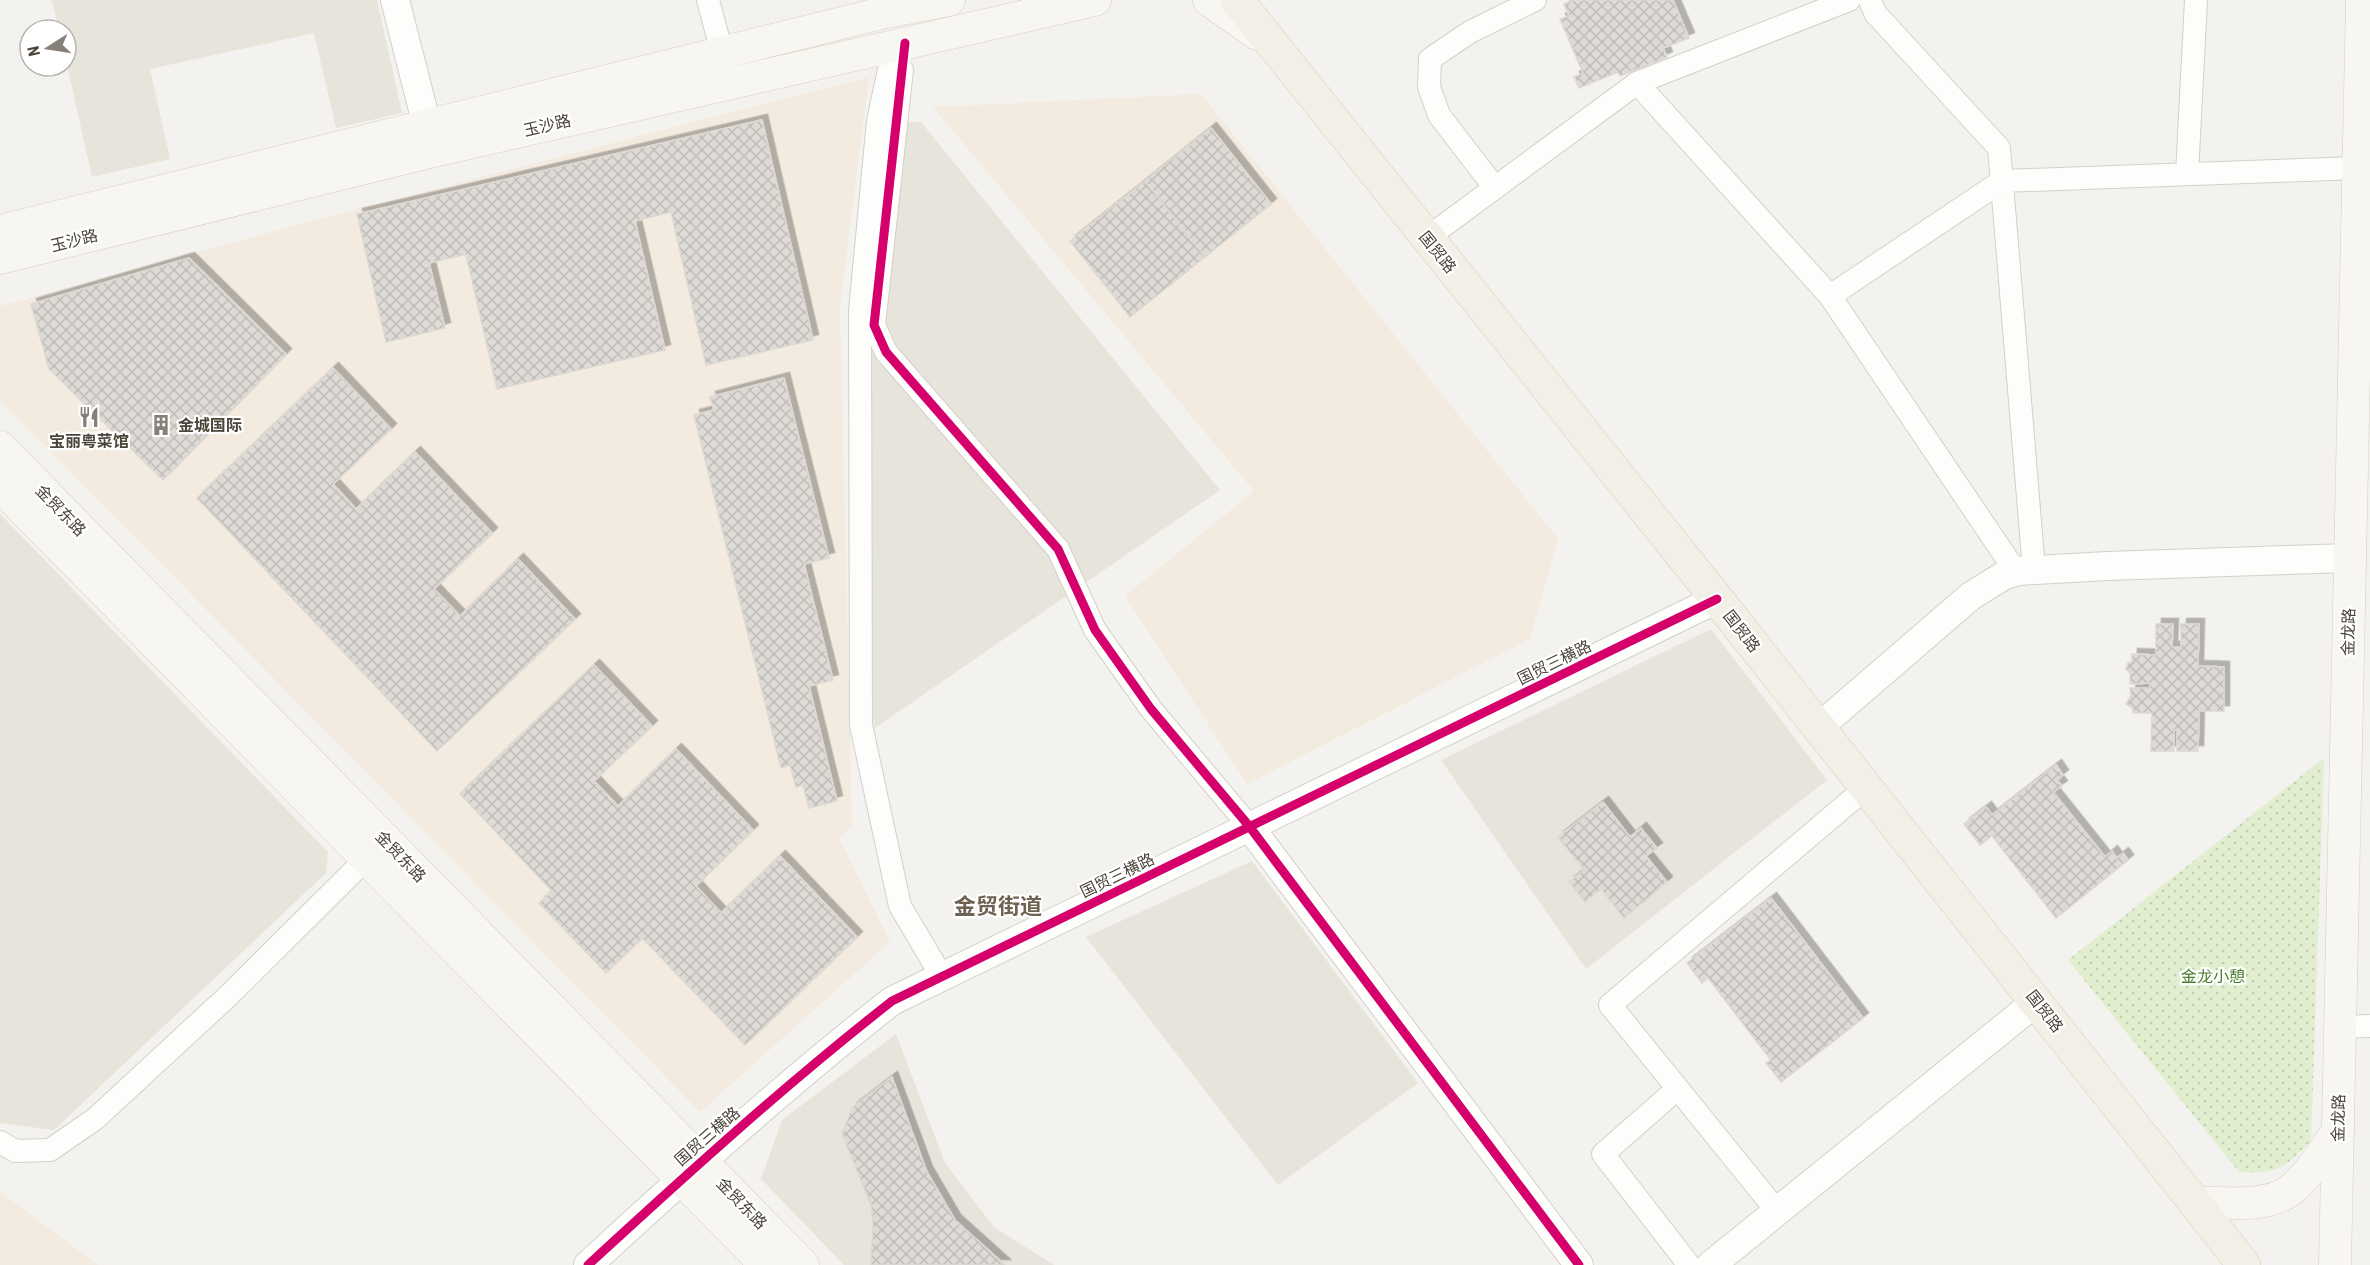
<svg xmlns="http://www.w3.org/2000/svg" width="2370" height="1265" viewBox="0 0 2370 1265" font-family="'Roboto Condensed','Noto Sans SC',sans-serif">
<defs>
<pattern id="park-dots" width="8" height="8" patternUnits="userSpaceOnUse" patternTransform="scale(1.5)"><rect width="8" height="8" fill="#e1eecf"/><path d="M2 2h.1M6 6h.1" fill="none" stroke="#c3cdb2" stroke-width="1.8" stroke-linecap="round"/></pattern>
<pattern id="building-cross-hatch" width="8" height="8" patternUnits="userSpaceOnUse" patternTransform="scale(1.5)"><rect width="8" height="8" fill="#dedbd6"/><path d="M0 0l8 8M0 8l8-8" fill="none" stroke="#c0bdb8"/></pattern>
<filter id="shadow"><feDropShadow dx="5.5" dy="-5.5" stdDeviation="0" flood-color="#0004"/></filter>
</defs>
<rect width="100%" height="100%" fill="#f4f2ee"/>
<g fill="#e7e4dc">
<polygon points="52,0 377,0 402,113 336,128 314,33 150,69 170,159 92,177 66,61 66,30 59,30"/>
<polygon points="886,121 921,122 1220,490 875,728 867,688 867,324"/>
<polygon points="0,514 328,852 326,873 54,1130 0,1123"/>
<polygon points="1711,629 1827,780 1586,969 1441,760"/>
<polygon points="1252,861 1418,1083 1278,1185 1086,937"/>
<polygon points="896,1034 945,1163 994,1227 1054,1265 844,1265 761,1179 782,1120"/>
</g>
<g fill="#f3ebdf">
<polygon points="869,77 840,306 852,825 839,838 890,942 700,1112 0,400 0,306 330,216"/>
<polygon points="1201,94 1558,539 1530,639 1247,784 1125,596 1254,491 933,107"/>
<polygon points="0,1192 98,1265 0,1265"/>
</g>
<path fill="url(#park-dots)" d="M 2324,758 L 2311,1141 C 2282,1169 2280,1174 2239,1172 L 2068,960 Z"/>
<g fill="url(#building-cross-hatch)" stroke="#dcd9d4" stroke-width="1.5" filter="url(#shadow)">
<polygon points="1575,0 1673,0 1689,38 1663,48 1667,57 1620,76 1618,72 1579,88 1574,77 1583,73 1560,19 1569,16 1564,4"/>
<polygon points="762,120 813,340 706,365 671,212 635,221 665,350 497,389 466,254 429,263 445,328 386,342 357,214"/>
<polygon points="1211,128 1271,204 1205,257 1145,181"/>
<polygon points="1145,181 1205,257 1130,317 1070,241"/>
<polygon points="189,258 286,354 163,480 49,369 31,304"/>
<polygon points="333,368 391,429 333,484 356,509 415,452 492,533 434,589 460,616 518,559 575,619 437,751 197,498"/>
<polygon points="784,378 829,558 804,564 833,680 809,686 837,801 809,808 803,785 796,787 790,765 781,768 694,415 714,410 710,397"/>
<polygon points="2156,624 2173,624 2172,647 2181,647 2181,624 2199,624 2198,666 2224,667 2224,711 2199,711 2198,751 2177,751 2177,730 2174,730 2174,751 2151,751 2152,713 2133,713 2133,708 2126,704 2131,696 2130,688 2150,688 2150,683 2130,684 2130,673 2126,669 2128,663 2132,662 2132,654 2156,655"/>
<polygon points="594,665 652,726 594,781 618,806 676,749 753,830 696,886 721,913 780,856 857,937 745,1045 642,938 606,973 539,903 552,891 460,794"/>
<polygon points="2056,765 2063,775 2057,780 2062,786 2053,792 2105,857 2112,851 2117,858 2123,853 2128,860 2056,918 1992,836 1980,845 1964,824 1986,807 1992,815"/>
<polygon points="1603,802 1630,837 1641,828 1657,848 1646,856 1667,882 1624,918 1601,889 1585,902 1569,882 1584,870 1558,837"/>
<polygon points="1771,898 1863,1018 1781,1082 1766,1063 1771,1060 1708,978 1702,983 1687,963"/>
<polygon points="892,1077 927,1172 955,1220 1005,1265 871,1265 873,1225 871,1205 842,1134 852,1108"/>
</g>
<g fill="none" stroke-linecap="round" stroke-linejoin="round">
<defs>
<g id="minor">
<polyline points="708,0 720,45"/>
<polyline points="1870,0 1875,13 1999,148 2034,570"/>
<polyline points="894,46 878,121 860,311 861,725 900,906 942,977"/>
<polyline points="902,70 874,325 886,352 1058,549 1095,630 1151,709 1249,826"/>
<polyline points="1637,83 1830,296 2016,572"/>
<polyline points="2187,174 2196,0"/>
<polyline points="1495,188 1439,115 1429,87 1430,59 1470,32 1535,0"/>
<polyline points="1427,238 1637,83 1849,0"/>
<polyline points="1830,296 2002,181 2358,168"/>
<polyline points="2340,1027 2370,1026"/>
<polyline points="1677,1089 1603,1154 1689,1265"/>
<polyline points="0,1142 15,1151 50,1150 95,1119 228,996 366,859"/>
<polyline points="1777,1211 1610,1005 1867,787"/>
</g>
<g id="tertiary">
<polyline points="395,0 433,149"/>
<polyline points="1819,727 1971,596 2003,576 2018,571 2107,566 2350,558"/>
<polyline points="1249,826 1579,1265"/>
<path d="M 588,1265 C 687,1174 786,1084 892,1001 L 1717,599"/>
<polyline points="1711,1265 2037,1001"/>
</g>
<g id="secondary">
<polyline points="1209,0 1257,34"/>
<polyline points="0,231 886,12 949,0"/>
<polyline points="0,258 434,151 1095,0"/>
<polyline points="0,447 803,1265"/>
<polyline points="0,486 766,1265"/>
<path d="M 2197,1203 C 2224,1202 2264,1208 2288,1192 C 2309,1177 2323,1151 2338,1131"/>
<polyline points="2335,1265 2362,0"/>
</g>
<polyline id="primary" points="1237,0 1717,599 2244,1265"/>
</defs>
<use href="#minor" stroke="#d2d0cb" stroke-width="24"/>
<use href="#tertiary" stroke="#d2d0cb" stroke-width="30"/>
<use href="#secondary" stroke="#d3cfc5" stroke-width="33"/>
<use href="#primary" stroke="#d6cebb" stroke-width="34"/>
<use href="#minor" stroke="#fdfdfc" stroke-width="22"/>
<use href="#tertiary" stroke="#fdfdfc" stroke-width="28"/>
<use href="#secondary" stroke="#f7f6f1" stroke-width="32"/>
<use href="#primary" stroke="#f2efe6" stroke-width="33"/>
<defs>
<g id="cycleway">
<polyline points="905,43 874,325 886,352 1058,549 1095,630 1151,709 1249,826 1579,1265"/>
<path d="M 588,1265 C 687,1174 786,1084 892,1001 L 1717,599"/>
</g>
</defs>
<use href="#cycleway" stroke="#fff" stroke-width="13"/>
<use href="#cycleway" stroke="#d6006c" stroke-width="9"/>
</g>
<defs>
<symbol id="restaurant-bare" viewBox="-9 -9 18 18"><path d="M-5-6h1v4h1v-4h1v4h1v-4h1v5L-1.5 .5V6h-2V.5L-5-1ZM5-6V6H3V1.5H1.5Q1.5-4 5-6Z" fill="#868178" stroke="#fff" stroke-width="2.5" paint-order="stroke"/></symbol>
<symbol id="building-bare" viewBox="-9 -9 18 18"><path d="M-4-6H4V6H1V3H-1V6H-4ZM-2.5-4.3h1.7v1.8h-1.7ZM.8-4.3h1.7v1.8H.8ZM-2.5-1h1.7V.8h-1.7ZM.8-1h1.7V.8H.8Z" fill="#868178" stroke="#fff" stroke-width="2.5" paint-order="stroke"/></symbol>
</defs>
<g fill-rule="evenodd">
<use href="#restaurant-bare" x="74" y="402" width="30" height="30"/>
<use href="#building-bare" x="146" y="410" width="30" height="30"/>
</g>
<g text-anchor="middle" stroke-width="4.5" stroke-linejoin="round" paint-order="stroke">
<g font-size="16" fill="#4b4439" stroke="#fff">
<text transform="translate(547 125) rotate(-13)" y="6">玉沙路</text>
<text transform="translate(74 240) rotate(-14)" y="6">玉沙路</text>
<text transform="translate(1438 252) rotate(51)" y="6">国贸路</text>
<text transform="translate(61 510) rotate(46)" y="6">金贸东路</text>
<text transform="translate(1742 631) rotate(52)" y="6">国贸路</text>
<text transform="translate(2348 632) rotate(-89)" y="6">金龙路</text>
<text transform="translate(1554 662) rotate(-26)" y="6">国贸三横路</text>
<text transform="translate(401 856) rotate(46)" y="6">金贸东路</text>
<text transform="translate(1117 875) rotate(-26)" y="6">国贸三横路</text>
<text transform="translate(2045 1011) rotate(52)" y="6">国贸路</text>
<text transform="translate(2338 1118) rotate(-89)" y="6">金龙路</text>
<text transform="translate(707 1136) rotate(-41)" y="6">国贸三横路</text>
<text transform="translate(742 1203) rotate(46)" y="6">金贸东路</text>
</g>
<g font-size="16" font-weight="bold" fill="#4b4439" stroke="#fff" text-anchor="start">
<text x="178" y="431">金城国际</text>
<text x="89" y="447" text-anchor="middle">宝丽粤菜馆</text>
</g>
<g font-size="16" fill="#4a7f2a" stroke="#fff">
<text x="2213" y="982">金龙小憩</text>
</g>
<g font-size="22" font-weight="bold" fill="#6e6250" stroke="#fff">
<text x="998" y="914">金贸街道</text>
</g>
</g>
<g transform="translate(48 48) rotate(258)"><circle r="28" fill="#ffffff" stroke="#b7b4b0" stroke-width="1.5"/>
<path d="M0-4.5L10 22L0 15L-10 22Z" fill="#868178"/>
<text y="-9" font-size="16" font-weight="bold" text-anchor="middle" fill="#4b4439">N</text>
</g>
</svg>
